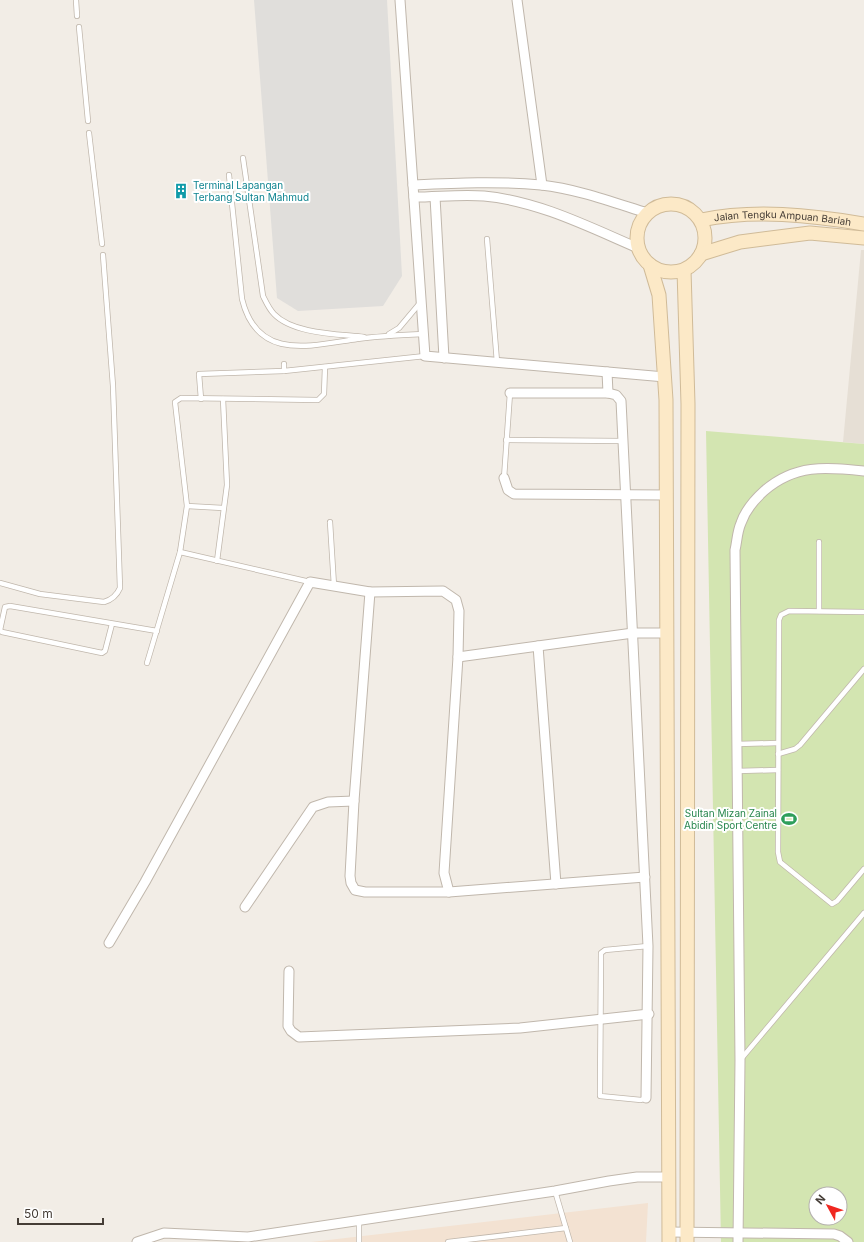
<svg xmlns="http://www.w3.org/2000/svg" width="864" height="1242" viewBox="0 0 864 1242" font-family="Inter,sans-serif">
<rect width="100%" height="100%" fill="#f2ede6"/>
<polygon fill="#e6dfd5" points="861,250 864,250 864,444 843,442"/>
<polygon fill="#f3e2d2" points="648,1203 646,1242 311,1242"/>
<path fill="#d3e5b1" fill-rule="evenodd" d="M 706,431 L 864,444 L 864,1242 L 721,1242 ZM 816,1194 L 840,1194 L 840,1218 L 816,1218 Z"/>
<polygon fill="#e0dedb" points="254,0 387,0 402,276 383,306 298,311 277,298"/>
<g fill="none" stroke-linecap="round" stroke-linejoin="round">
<defs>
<g id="service">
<polyline points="76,0 77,16"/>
<polyline points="79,27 88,121"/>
<polyline points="89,133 102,244"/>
<path d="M 243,158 L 263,296 C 266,302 269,309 274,314 C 293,334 338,334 364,337"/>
<path d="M 229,175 L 242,299 C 257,361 309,346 357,339 C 379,336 401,335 424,334"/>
<polyline points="487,239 497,362"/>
<polyline points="389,334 399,328 420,303"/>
<polyline points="284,371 284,364"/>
<polyline points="201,399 199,374 284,371 425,356"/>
<polyline points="506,440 623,441"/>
<polyline points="504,478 510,393"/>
<polyline points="187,506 223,508"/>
<polyline points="330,522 334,586"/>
<polyline points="819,542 819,611"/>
<polyline points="180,552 310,582"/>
<polyline points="217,561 227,485 223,399"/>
<path d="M 0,583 L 40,594 L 104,602 C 111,600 117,595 120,588 L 113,386 L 103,255"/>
<polyline points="864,612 789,611 781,615 779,620 778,852 780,862 832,904 837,901 864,869"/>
<polyline points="112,624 105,651 102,653 2,632 0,630 5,607 10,606 157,631"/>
<polyline points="147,663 180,552 187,506 175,402 181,398 318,400 324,394 325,367"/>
<polyline points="737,744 778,743"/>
<polyline points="778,754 795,749 800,745 864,669"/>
<polyline points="737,771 778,770"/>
<polyline points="741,1059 864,913"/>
<polyline points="646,1098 641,1100 600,1096 601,953 605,950 648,946"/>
<polyline points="555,1191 570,1242"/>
<polyline points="359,1242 359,1220"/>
<polyline points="448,1242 566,1228"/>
</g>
<g id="minor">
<polyline points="400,0 425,356 665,377"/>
<polyline points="517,0 542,185"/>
<path d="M 413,185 C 456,183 498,181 541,185 C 577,189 612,202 647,213"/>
<path d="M 414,197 C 437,197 462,194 484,196 C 538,201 589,227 638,248"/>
<polyline points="435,197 444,358"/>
<polyline points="607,372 608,393"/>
<polyline points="510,393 608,393 616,395 621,401 648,946 646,1098"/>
<polyline points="504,478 508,490 514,494 667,495"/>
<polyline points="370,592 354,801 350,876 351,883 355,890 365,892 449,892 645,877"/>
<polyline points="538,646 556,884"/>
<polyline points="458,657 633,633 667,633"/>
<polyline points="245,907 313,807 328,802 354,801"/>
<polyline points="109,943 145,882 310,582 370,592 443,591 456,600 459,611 458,657 444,873 449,892"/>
<polyline points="289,971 288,1026 291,1031 299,1037 520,1028 649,1014"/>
<polyline points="670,1232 834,1234 840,1236 848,1242"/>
<polyline points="137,1242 164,1233 248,1237 555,1191 609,1181 637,1177 669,1177"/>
<path d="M 738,1242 L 740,1060 L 735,550 C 737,542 737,532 741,523 C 745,511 754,500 764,491 C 795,464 825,467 864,471"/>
</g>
<g id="secondary">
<circle cx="671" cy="238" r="34"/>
<path id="s1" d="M 701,220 C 754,209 811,215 864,224"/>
<polyline points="701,254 740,242 810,233 864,238"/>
<polyline points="650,265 659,295 666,400 669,1242"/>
<polyline points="684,270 688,404 687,1242"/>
</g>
</defs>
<use href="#service" stroke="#c0b7ac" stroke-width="6"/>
<use href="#minor" stroke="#c0b7ac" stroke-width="11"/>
<use href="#secondary" stroke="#d0bb98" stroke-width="15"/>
<use href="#service" stroke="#fff" stroke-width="4.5"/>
<use href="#minor" stroke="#fff" stroke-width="9"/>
<use href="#secondary" stroke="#fce9c7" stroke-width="13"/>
</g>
<defs>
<symbol id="building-bare" viewBox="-9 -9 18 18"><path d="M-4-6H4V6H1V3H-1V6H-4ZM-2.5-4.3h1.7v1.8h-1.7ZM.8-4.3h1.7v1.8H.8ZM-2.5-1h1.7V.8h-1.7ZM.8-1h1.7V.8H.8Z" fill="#0f9aa8" stroke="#fff" stroke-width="2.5" paint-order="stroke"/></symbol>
<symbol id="stadium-bare" viewBox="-9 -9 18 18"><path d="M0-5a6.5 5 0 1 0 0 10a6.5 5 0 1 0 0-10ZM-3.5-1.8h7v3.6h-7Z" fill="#2e9e5b" stroke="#fff" stroke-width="2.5" paint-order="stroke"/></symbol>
</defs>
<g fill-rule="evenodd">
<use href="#building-bare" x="170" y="180" width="22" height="22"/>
<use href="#stadium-bare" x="778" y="808" width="22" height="22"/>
</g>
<g text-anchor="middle" stroke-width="4" stroke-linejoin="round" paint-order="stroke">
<g font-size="10" fill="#0d838f" stroke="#fff" text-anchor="start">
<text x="193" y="189">Terminal Lapangan<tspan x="193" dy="12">Terbang Sultan Mahmud</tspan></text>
</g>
<g font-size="10" fill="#453d36" stroke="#fff">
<text dy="4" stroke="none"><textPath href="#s1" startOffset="82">Jalan Tengku Ampuan Bariah</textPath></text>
</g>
<g font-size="10" fill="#27864d" stroke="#fff" text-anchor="end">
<text x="777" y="817">Sultan Mizan Zainal<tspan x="777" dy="12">Abidin Sport Centre</tspan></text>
</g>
</g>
<g transform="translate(828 1206) rotate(310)"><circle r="19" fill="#ffffff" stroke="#b5b1af"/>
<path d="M0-3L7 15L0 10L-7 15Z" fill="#f02720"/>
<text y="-6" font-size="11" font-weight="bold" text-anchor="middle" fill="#453d36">N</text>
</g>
<path d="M18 1218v6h85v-6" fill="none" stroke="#453d36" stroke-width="2"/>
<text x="24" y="1218" font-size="12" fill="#453d36" stroke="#ffffff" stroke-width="3" paint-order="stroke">50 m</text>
</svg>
